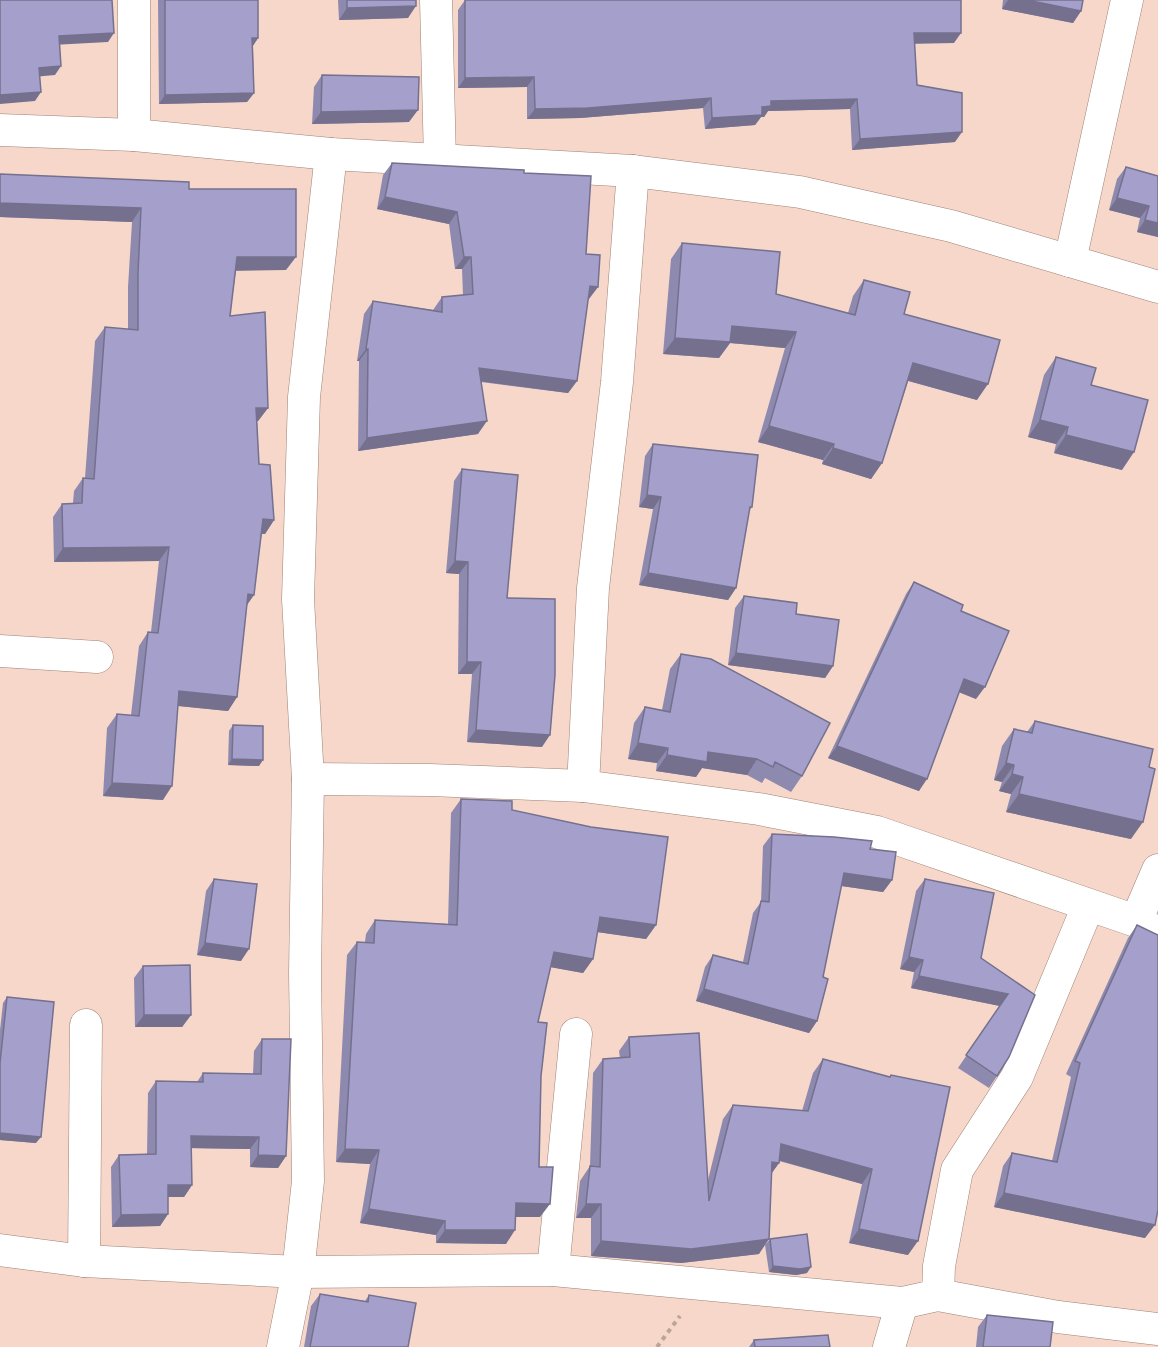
<svg xmlns="http://www.w3.org/2000/svg" width="1158" height="1347" viewBox="0 0 1158 1347" font-family="'Fira Sans',sans-serif">
<rect width="100%" height="100%" fill="#f6d7c9"/>
<g fill="none" stroke-linecap="round" stroke-linejoin="round">
<defs>
<g id="street">
<polyline points="134,0 134,135"/>
<polyline points="436,0 440,161"/>
<polyline points="0,130 134,135 331,154 633,171 800,192 951,226 1158,287"/>
<polyline points="1070,261 1127,0"/>
<polyline points="0,651 97,657"/>
<polyline points="308,779 430,780 583,786 759,809 877,832 1136,921 1158,933"/>
<polyline points="583,786 593,588 617,382 633,171"/>
<polyline points="1136,921 1158,870"/>
<polyline points="0,1250 84,1261 298,1272 553,1270 902,1303 938,1295 939,1266 957,1170 1017,1077 1088,906"/>
<polyline points="84,1261 86,1025"/>
<polyline points="553,1270 576,1034"/>
<polyline points="938,1295 1058,1317 1158,1329"/>
<polyline points="283,1347 298,1272 308,1181 305,973 308,779 298,599 304,397 331,154"/>
<polyline points="889,1347 902,1303"/>
</g>
</defs>
<use href="#street" stroke="#9e8276" stroke-width="33"/>
<polyline stroke="#bda499" stroke-width="4" stroke-dasharray="4.5 4.5" stroke-linecap="butt" points="657,1347 680,1316"/>
<use href="#street" stroke="#fff" stroke-width="32"/>
</g>
<g fill="#8e8aaf">
<polygon points="158,0 258,0 258,38 253,46 254,93 247,102 159,104"/>
<polygon points="338,0 416,0 408,18 339,20"/>
<polygon points="465,0 954,43 914,43 917,85 955,142 852,150 850,109 768,111 764,117 761,117 755,125 705,129 703,108 580,118 527,119 527,87 458,88 458,10"/>
<polygon points="1003,0 1083,0 1081,11 1073,23 1002,9"/>
<polygon points="322,75 409,122 312,124 314,87"/>
<polygon points="392,163 524,173 586,254 598,287 588,299 577,381 568,393 481,382 478,434 358,451 359,361 357,361 364,314 373,301 433,310 442,297 463,295 462,269 455,269 449,224 377,209 383,175"/>
<polygon points="1126,167 1158,176 1158,237 1137,232 1140,218 1109,210 1117,179"/>
<polygon points="0,174 189,189 286,270 236,270 230,316 268,408 258,421 257,421 259,464 274,520 265,534 262,534 247,605 237,697 228,711 178,706 163,800 103,796 107,728 117,714 131,715 139,646 148,632 151,632 159,561 54,562 53,517 62,504 73,503 74,491 83,478 85,478 95,341 105,327 128,329 128,287 132,222 0,217"/>
<polygon points="682,243 776,294 848,313 853,296 864,280 904,314 977,400 908,381 882,463 871,479 822,464 823,460 758,442 785,348 730,343 719,358 663,354 671,259"/>
<polygon points="1056,357 1091,385 1122,470 1054,453 1056,444 1028,437 1044,375"/>
<polygon points="653,444 752,507 749,511 736,588 728,600 639,585 653,509 639,507 645,456"/>
<polygon points="462,469 507,598 542,747 467,742 472,674 458,674 459,574 446,573 454,481"/>
<polygon points="914,582 961,611 976,699 959,692 919,791 828,758 906,594"/>
<polygon points="744,596 833,666 825,678 728,665 735,608"/>
<polygon points="681,654 802,776 791,792 765,778 762,783 747,775 702,768 696,777 656,771 657,763 628,759 634,723 645,707 662,710 670,669"/>
<polygon points="1035,721 1131,839 1006,812 1011,794 999,791 1002,782 994,780 1002,746 1014,729 1027,732"/>
<polygon points="233,725 259,766 228,765 229,731"/>
<polygon points="461,799 512,810 656,925 646,939 597,932 593,959 583,973 551,967 538,1022 541,1076 539,1167 540,1217 516,1217 506,1244 436,1243 436,1235 360,1223 370,1164 336,1162 347,955 357,942 365,942 366,934 375,920 448,924 451,813"/>
<polygon points="772,834 870,849 892,880 883,892 841,886 823,977 817,1021 809,1033 696,1001 705,967 713,955 743,962 753,913 761,902 763,846"/>
<polygon points="214,879 241,961 197,955 206,891"/>
<polygon points="925,879 981,958 1035,995 997,1076 989,1088 958,1068 1000,1006 911,988 914,972 900,969 916,891"/>
<polygon points="1137,925 1145,1238 994,1207 1003,1166 1012,1153 1052,1161 1071,1077 1066,1074 1128,938"/>
<polygon points="143,966 191,1015 182,1027 135,1027 134,978"/>
<polygon points="7,997 36,1143 0,1140 0,1030 3,1003"/>
<polygon points="629,1037 708,1180 723,1119 733,1105 802,1111 813,1073 823,1059 889,1077 891,1075 908,1255 849,1243 862,1184 779,1161 779,1163 771,1174 759,1254 681,1263 591,1256 591,1218 576,1218 580,1181 590,1166 593,1073 603,1059 620,1058 619,1051"/>
<polygon points="262,1039 286,1156 278,1168 250,1167 250,1149 191,1148 192,1185 184,1197 168,1197 168,1214 160,1226 112,1227 111,1167 119,1155 147,1154 148,1093 156,1081 197,1082 203,1073 253,1074 254,1051"/>
<polygon points="770,1239 807,1273 796,1275 769,1272 765,1245"/>
<polygon points="320,1294 365,1301 369,1295 408,1347 304,1347 311,1306"/>
<polygon points="987,1315 1050,1347 976,1347 978,1327"/>
<polygon points="754,1340 830,1347 749,1347"/>
</g>
<g fill="#74708e">
<polygon points="1008,0 1027,0 1081,11 1073,23 1002,9"/>
<polygon points="416,6 408,18 339,20 347,8"/>
<polygon points="114,33 108,42 52,45 59,36"/>
<polygon points="914,33 961,33 954,43 906,44"/>
<polygon points="252,38 258,38 252,47"/>
<polygon points="61,66 55,75 33,77 39,68"/>
<polygon points="534,77 527,87 458,88 465,78"/>
<polygon points="41,92 35,101 0,104 0,95"/>
<polygon points="254,93 247,102 159,104 165,95"/>
<polygon points="711,98 703,108 580,118 527,119 535,109"/>
<polygon points="857,99 850,109 768,111 764,117 761,117 755,125 705,129 712,118 762,107 771,101"/>
<polygon points="418,110 409,122 312,124 321,112"/>
<polygon points="962,132 955,142 852,150 860,139"/>
<polygon points="385,197 457,212 449,224 377,209"/>
<polygon points="1117,198 1149,206 1140,218 1109,210"/>
<polygon points="0,203 141,208 132,222 0,217"/>
<polygon points="1145,220 1158,223 1158,237 1137,232"/>
<polygon points="237,257 296,257 286,270 228,271"/>
<polygon points="464,257 471,257 462,269 455,269"/>
<polygon points="590,286 598,287 589,299 581,299"/>
<polygon points="732,326 796,332 785,348 730,343 719,358 663,354 675,338"/>
<polygon points="366,349 368,349 359,361 357,361"/>
<polygon points="913,363 988,384 977,400 902,379"/>
<polygon points="479,368 577,381 568,393 471,380"/>
<polygon points="256,408 268,408 258,421 247,422"/>
<polygon points="1040,420 1068,427 1056,444 1028,437"/>
<polygon points="487,421 478,434 358,451 367,438"/>
<polygon points="769,426 834,444 823,460 758,442"/>
<polygon points="1066,435 1134,452 1122,470 1054,453"/>
<polygon points="833,448 882,463 871,479 822,464"/>
<polygon points="647,495 661,497 653,509 639,507"/>
<polygon points="263,519 274,520 265,534 254,533"/>
<polygon points="169,547 159,561 54,562 63,548"/>
<polygon points="455,561 468,562 459,574 446,573"/>
<polygon points="648,573 736,588 728,600 639,585"/>
<polygon points="248,594 254,595 245,608"/>
<polygon points="736,653 833,666 825,678 728,665"/>
<polygon points="467,662 481,662 472,674 458,674"/>
<polygon points="964,679 985,687 976,699 956,691"/>
<polygon points="179,691 237,697 228,711 169,705"/>
<polygon points="476,730 550,735 542,747 467,742"/>
<polygon points="638,743 668,748 657,763 628,759"/>
<polygon points="837,746 927,779 919,791 828,758"/>
<polygon points="708,752 757,759 747,775 702,768 696,777 656,771 667,755"/>
<polygon points="232,759 263,760 259,766 228,765"/>
<polygon points="1006,763 1014,765 1002,782 994,780"/>
<polygon points="1012,774 1023,777 1011,794 999,791"/>
<polygon points="112,783 172,786 163,800 103,796"/>
<polygon points="1019,794 1143,822 1131,839 1006,812"/>
<polygon points="844,873 892,880 883,892 835,885"/>
<polygon points="600,917 656,925 646,939 590,931"/>
<polygon points="205,943 249,949 241,961 197,955"/>
<polygon points="554,952 593,959 583,973 544,966"/>
<polygon points="909,957 923,960 914,972 900,969"/>
<polygon points="919,976 1008,994 1000,1006 911,988"/>
<polygon points="704,989 817,1021 809,1033 696,1001"/>
<polygon points="144,1015 191,1015 182,1027 135,1027"/>
<polygon points="0,1133 41,1137 36,1143 0,1140"/>
<polygon points="191,1136 259,1137 250,1149 183,1148"/>
<polygon points="781,1144 872,1169 862,1184 771,1158"/>
<polygon points="345,1149 379,1150 370,1164 336,1162"/>
<polygon points="258,1155 286,1156 278,1168 250,1167"/>
<polygon points="772,1162 779,1163 769,1177"/>
<polygon points="168,1185 192,1185 184,1197 159,1197"/>
<polygon points="1004,1193 1155,1225 1145,1238 994,1207"/>
<polygon points="516,1203 550,1204 540,1217 506,1217"/>
<polygon points="586,1204 601,1204 591,1218 576,1218"/>
<polygon points="369,1209 445,1221 436,1235 360,1223"/>
<polygon points="168,1214 160,1226 112,1227 121,1215"/>
<polygon points="859,1229 918,1241 908,1255 849,1243"/>
<polygon points="445,1230 515,1230 506,1244 436,1243"/>
<polygon points="769,1239 759,1254 681,1263 591,1256 601,1241"/>
<polygon points="773,1266 811,1267 807,1273 796,1275 769,1272"/>
</g>
<g fill="#a5a0cb" stroke="#74708e" stroke-width="1.5">
<polygon points="0,0 112,0 114,33 59,36 61,66 39,68 41,92 0,95"/>
<polygon points="165,0 258,0 258,38 252,38 254,93 165,95"/>
<polygon points="347,0 416,0 416,6 347,8"/>
<polygon points="465,0 961,0 961,33 914,33 917,85 962,93 962,132 860,139 857,99 771,101 771,106 762,107 762,115 712,118 711,98 588,108 535,109 534,77 465,78"/>
<polygon points="1027,0 1083,0 1081,11"/>
<polygon points="322,75 419,77 418,110 321,112"/>
<polygon points="392,163 524,170 524,173 591,176 586,254 600,255 598,287 590,286 577,381 479,368 487,421 367,438 368,349 366,349 373,301 442,312 442,297 473,294 471,257 464,257 457,212 385,197"/>
<polygon points="1126,167 1158,176 1158,223 1145,220 1149,206 1117,198"/>
<polygon points="0,174 189,182 189,189 296,189 296,257 237,257 230,316 265,312 268,408 256,408 259,464 270,465 274,520 263,519 254,595 248,594 237,697 179,691 172,786 112,783 117,714 139,716 148,632 158,633 169,547 63,548 62,504 82,503 83,478 94,479 105,327 138,330 138,273 141,208 0,203"/>
<polygon points="682,243 780,252 776,294 855,315 864,280 910,292 904,314 1000,340 988,384 913,363 882,463 833,448 834,444 769,426 796,332 732,326 730,342 675,338"/>
<polygon points="1056,357 1096,368 1091,385 1148,400 1134,452 1066,435 1068,427 1040,420"/>
<polygon points="653,444 758,455 752,507 750,507 736,588 648,573 661,497 647,495"/>
<polygon points="462,469 518,475 507,598 555,599 555,675 550,735 476,730 481,662 467,662 468,562 455,561"/>
<polygon points="914,582 963,605 961,611 1009,631 985,687 964,679 927,779 837,746"/>
<polygon points="744,596 797,603 796,614 839,620 833,666 736,653"/>
<polygon points="681,654 711,659 830,723 802,776 775,762 773,767 757,759 708,752 707,762 667,755 668,748 638,743 645,707 670,712"/>
<polygon points="1035,721 1153,749 1149,767 1155,769 1143,822 1019,794 1023,777 1012,774 1014,765 1006,763 1014,729 1032,733"/>
<polygon points="233,725 263,726 263,760 232,759"/>
<polygon points="461,799 512,801 512,810 591,827 668,837 656,925 600,917 593,959 554,952 538,1022 547,1023 541,1076 539,1167 553,1167 550,1204 516,1203 515,1230 445,1230 445,1221 369,1209 379,1150 345,1149 357,942 374,943 375,920 457,925"/>
<polygon points="772,834 834,837 872,841 870,849 896,852 892,880 844,873 823,977 828,979 817,1021 704,989 713,955 748,964 761,901 769,902"/>
<polygon points="214,879 257,884 249,949 205,943"/>
<polygon points="925,879 994,893 981,958 1035,995 1009,1057 997,1076 966,1055 1008,994 919,976 923,960 909,957"/>
<polygon points="1137,925 1158,935 1158,1210 1155,1225 1004,1193 1012,1153 1057,1162 1080,1063 1075,1061"/>
<polygon points="190,965 191,1015 144,1015 143,966"/>
<polygon points="7,997 54,1002 41,1137 0,1133 0,1063"/>
<polygon points="699,1033 709,1201 733,1105 808,1111 823,1059 890,1077 891,1075 950,1087 918,1241 859,1229 872,1169 781,1144 779,1163 772,1162 769,1239 691,1249 601,1241 601,1204 586,1204 590,1166 600,1167 603,1059 630,1057 629,1037"/>
<polygon points="262,1039 291,1039 286,1156 258,1155 259,1137 191,1136 192,1185 168,1185 168,1214 121,1215 119,1155 156,1154 156,1081 203,1082 203,1073 261,1074"/>
<polygon points="807,1234 811,1267 800,1269 773,1266 770,1239"/>
<polygon points="320,1294 368,1302 369,1295 416,1303 408,1347 310,1347"/>
<polygon points="987,1315 1053,1322 1050,1347 983,1347"/>
<polygon points="828,1335 830,1347 755,1347 754,1340"/>
</g>
</svg>
